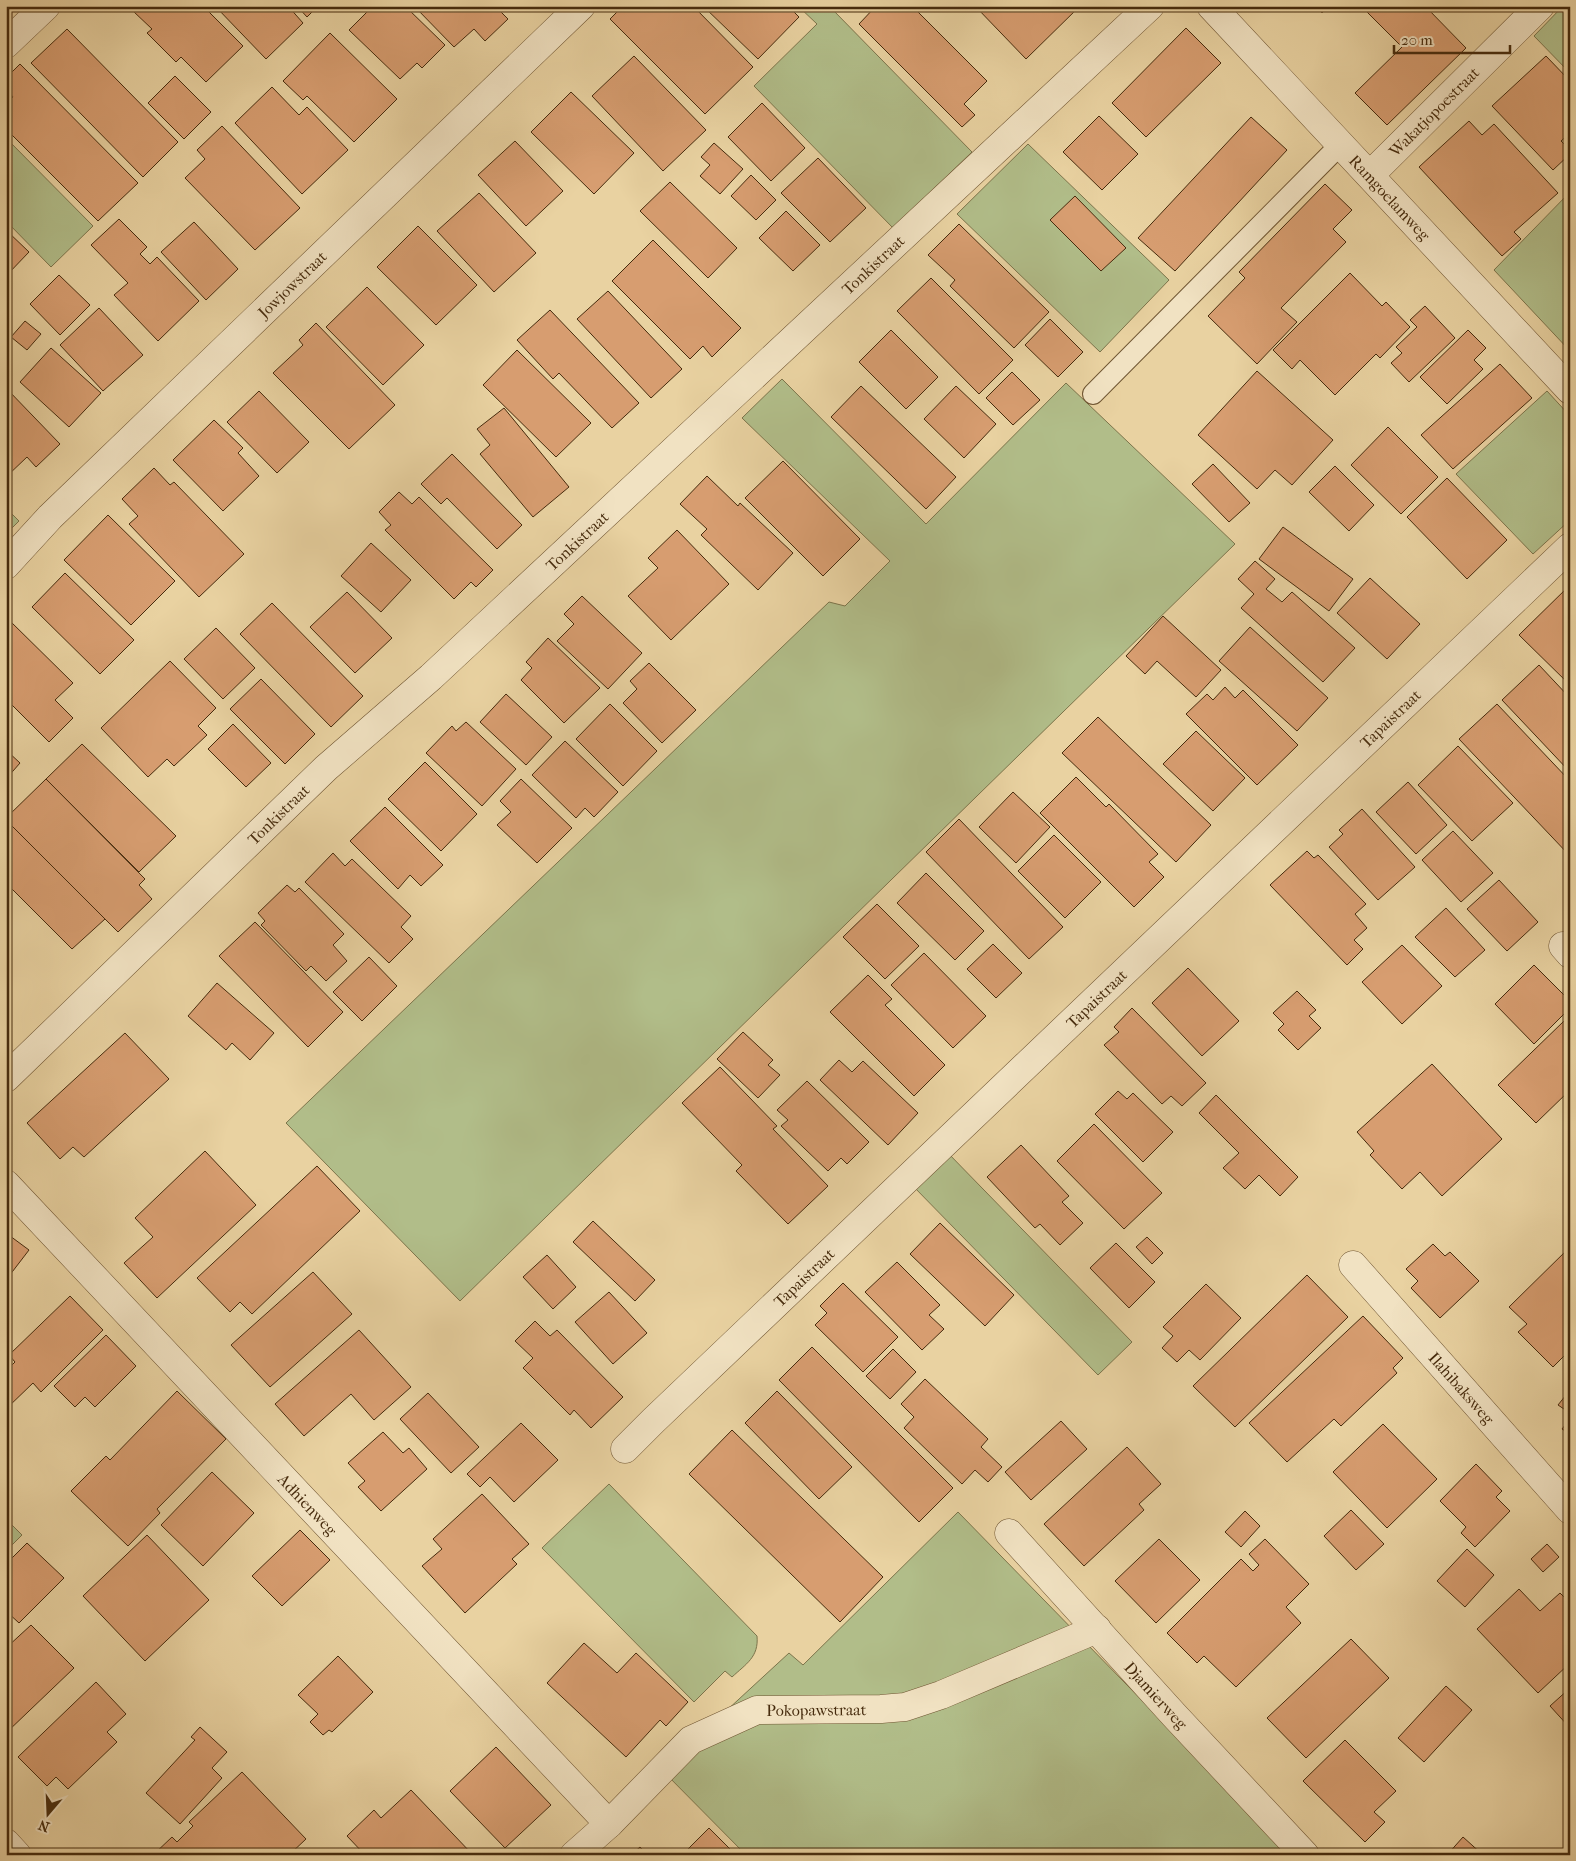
<svg xmlns="http://www.w3.org/2000/svg" width="1576" height="1861" viewBox="0 0 1576 1861" font-family="'IM FELL French Canon',serif">
<rect width="100%" height="100%" fill="#e9d2a1"/>
<filter id="stains"><feTurbulence type="fractalNoise" baseFrequency=".004" numOctaves="4"/><feColorMatrix values="0 0 0 0 .2 0 0 0 0 .09 0 0 0 0 .02 0 0 0 .5 -.17"/></filter>
<radialGradient id="worn" r=".72"><stop offset=".6" stop-color="#630" stop-opacity="0"/><stop offset="1" stop-color="#630" stop-opacity=".3"/></radialGradient>
<g fill="#b1bd89" stroke="#7c744b">
<polygon points="798,6 836,6 833,10 972,152 893,228 754,86 817,24"/>
<polygon points="1563,6 1570,6 1570,73 1534,36"/>
<polygon points="6,138 93,226 51,267 6,221"/>
<polygon points="1028,144 1169,280 1100,352 957,214"/>
<polygon points="1570,192 1570,351 1494,270"/>
<polygon points="782,379 926,524 1066,383 1235,544 460,1301 286,1123 829,602 845,606 890,561 742,418"/>
<polygon points="1547,391 1570,416 1570,520 1533,554 1456,474"/>
<polygon points="6,508 19,521 6,534"/>
<polygon points="946,1151 1132,1342 1098,1375 912,1185"/>
<path d="M 609,1484 L 757,1636 C 759,1657 746,1664 732,1677 L 725,1671 L 694,1702 L 542,1548 Z"/>
<polygon points="958,1512 1293,1855 746,1855 662,1770 789,1653 803,1665"/>
<polygon points="6,1519 22,1535 6,1551"/>
</g>
<g fill="#d79d70" stroke="#462b0d">
<polygon points="137,6 203,6 243,46 206,82 181,57 176,62 147,33 152,29 133,11"/>
<polygon points="215,6 288,6 303,23 266,59"/>
<polygon points="297,6 318,6 307,17"/>
<polygon points="373,6 405,6 445,45 422,68 417,63 400,79 349,30"/>
<polygon points="414,6 495,6 508,19 485,41 474,29 454,47"/>
<polygon points="623,6 693,6 753,67 705,114 610,19"/>
<polygon points="703,6 788,6 799,17 758,59"/>
<polygon points="876,6 912,6 987,81 964,104 975,115 962,127 859,24"/>
<polygon points="975,6 1080,6 1026,59"/>
<polygon points="1315,6 1329,6 1322,13"/>
<polygon points="1361,6 1425,6 1466,48 1387,125 1355,93 1402,47"/>
<polygon points="1186,28 1221,63 1146,137 1112,103"/>
<polygon points="67,29 178,142 143,177 31,63"/>
<polygon points="330,33 397,99 354,142 307,96 303,100 283,81"/>
<polygon points="634,56 706,130 663,171 592,96"/>
<polygon points="1546,56 1570,81 1570,133 1561,141 1570,150 1570,154 1553,170 1492,106"/>
<polygon points="20,64 138,183 98,221 6,129 6,104 13,97 6,89 6,78"/>
<polygon points="175,76 211,112 184,139 148,103"/>
<polygon points="272,87 299,115 307,107 348,150 302,194 235,123"/>
<polygon points="571,92 634,153 594,194 531,132"/>
<polygon points="762,103 805,148 771,181 728,137"/>
<polygon points="1099,116 1138,154 1102,190 1063,152"/>
<polygon points="1251,117 1287,150 1175,271 1138,238"/>
<polygon points="1469,121 1482,135 1494,124 1558,193 1514,232 1521,239 1502,256 1419,167"/>
<polygon points="222,126 300,208 255,250 185,178 205,159 197,150"/>
<polygon points="515,141 563,191 526,226 478,175"/>
<polygon points="714,143 743,169 720,194 700,176 710,165 701,157"/>
<polygon points="818,158 866,208 830,242 781,193"/>
<polygon points="751,175 776,200 756,220 731,196"/>
<polygon points="670,182 737,248 708,278 640,211"/>
<polygon points="1325,184 1352,210 1333,229 1346,242 1281,308 1297,322 1257,364 1208,316 1245,278 1239,272"/>
<polygon points="479,193 536,253 494,292 437,231"/>
<polygon points="1075,196 1126,248 1101,271 1050,220"/>
<polygon points="786,211 820,245 793,271 759,238"/>
<polygon points="119,219 147,247 140,254 150,264 157,257 199,301 158,341 114,295 128,283 91,245"/>
<polygon points="194,222 238,269 206,300 161,252"/>
<polygon points="959,224 1049,312 1014,348 950,286 955,280 928,255"/>
<polygon points="418,226 477,285 436,325 377,267"/>
<polygon points="6,230 29,252 6,276"/>
<polygon points="653,240 741,328 712,357 703,346 690,359 612,281"/>
<polygon points="1350,273 1382,306 1386,302 1410,327 1380,358 1376,354 1335,395 1300,360 1292,369 1273,350"/>
<polygon points="59,275 90,305 60,335 30,304"/>
<polygon points="931,278 1013,360 979,394 897,311"/>
<polygon points="367,287 424,345 383,385 326,327"/>
<polygon points="608,291 682,369 651,398 577,319"/>
<polygon points="1425,306 1455,338 1409,382 1391,363 1402,353 1396,347 1417,327 1410,320"/>
<polygon points="99,308 143,355 103,391 60,345"/>
<polygon points="550,310 639,403 612,428 559,373 553,379 517,340"/>
<polygon points="1050,319 1083,352 1058,377 1025,345"/>
<polygon points="25,321 41,334 27,350 11,337"/>
<polygon points="316,323 395,405 349,449 273,373 303,345 299,340"/>
<polygon points="891,330 938,377 906,409 859,362"/>
<polygon points="1468,330 1486,348 1474,360 1483,369 1447,404 1420,377"/>
<polygon points="51,348 101,393 69,427 20,382"/>
<polygon points="517,350 591,423 556,457 483,385"/>
<polygon points="1500,364 1532,398 1453,469 1421,435"/>
<polygon points="1257,371 1333,440 1292,485 1275,470 1257,489 1198,435"/>
<polygon points="1012,372 1040,400 1013,425 986,398"/>
<polygon points="861,386 956,477 926,509 831,417"/>
<polygon points="956,386 996,424 964,458 924,419"/>
<polygon points="6,388 60,444 36,467 27,457 6,477"/>
<polygon points="259,391 309,442 277,473 227,422"/>
<polygon points="504,408 569,487 533,517 480,454 490,445 477,429"/>
<polygon points="214,420 243,448 238,453 259,476 223,511 173,460"/>
<polygon points="1388,427 1438,477 1401,514 1351,465"/>
<polygon points="452,454 522,525 497,549 447,498 441,504 421,484"/>
<polygon points="783,461 860,539 823,576 745,498"/>
<polygon points="1213,464 1250,503 1229,522 1192,484"/>
<polygon points="1335,466 1374,505 1349,531 1309,492"/>
<polygon points="154,468 170,485 174,482 244,554 199,597 129,524 138,516 122,499"/>
<polygon points="707,476 738,506 740,503 793,553 758,590 701,535 707,529 680,504"/>
<polygon points="1447,478 1507,540 1467,579 1407,517"/>
<polygon points="399,492 412,504 419,497 493,570 476,587 471,582 454,599 385,530 391,525 379,512"/>
<polygon points="108,515 175,581 131,625 64,560"/>
<polygon points="1283,527 1353,579 1329,611 1259,559"/>
<polygon points="677,530 729,584 671,640 628,596 658,568 648,558"/>
<polygon points="371,543 411,580 381,612 341,576"/>
<polygon points="1255,561 1275,579 1266,589 1282,602 1292,592 1355,648 1323,682 1241,608 1254,594 1238,579"/>
<polygon points="65,573 134,640 100,674 32,607"/>
<polygon points="1370,578 1420,624 1387,659 1337,613"/>
<polygon points="1570,585 1570,685 1519,635"/>
<polygon points="347,592 392,638 355,673 310,627"/>
<polygon points="582,596 642,653 608,689 557,641 574,624 564,614"/>
<polygon points="272,603 363,696 331,727 240,634"/>
<polygon points="1163,616 1221,670 1196,697 1157,661 1145,674 1126,656"/>
<polygon points="8,619 73,683 55,700 73,718 49,742 6,699 6,620"/>
<polygon points="1250,627 1328,698 1297,731 1219,661"/>
<polygon points="216,628 255,668 223,699 184,659"/>
<polygon points="548,638 600,688 564,723 521,680 532,668 526,662"/>
<polygon points="170,661 216,708 198,726 207,735 174,766 167,759 148,777 101,728"/>
<polygon points="649,663 696,710 662,743 623,703 637,689 630,681"/>
<polygon points="1539,665 1570,698 1570,772 1502,700"/>
<polygon points="261,679 315,734 285,764 230,709"/>
<polygon points="1225,687 1235,698 1243,690 1298,745 1257,785 1186,714 1207,694 1213,700"/>
<polygon points="506,694 552,737 526,765 480,722"/>
<polygon points="610,704 657,751 623,786 576,739"/>
<polygon points="1497,704 1570,781 1570,856 1459,739"/>
<polygon points="1098,717 1211,825 1176,862 1062,753"/>
<polygon points="466,722 516,769 482,806 426,753 452,726 456,731"/>
<polygon points="233,724 271,763 246,787 208,749"/>
<polygon points="1196,731 1245,778 1213,811 1163,764"/>
<polygon points="565,741 618,792 594,817 585,808 576,818 532,775"/>
<polygon points="82,744 176,836 139,872 46,779"/>
<polygon points="1458,746 1513,803 1472,841 1418,785"/>
<polygon points="6,750 20,763 6,779"/>
<polygon points="425,762 477,814 441,851 388,799"/>
<polygon points="1076,777 1106,807 1109,804 1158,854 1149,862 1164,877 1134,907 1040,813"/>
<polygon points="46,779 145,879 139,885 152,899 118,932 6,820 6,818"/>
<polygon points="521,779 572,828 537,863 497,825 511,812 500,801"/>
<polygon points="1408,782 1447,825 1416,854 1376,812"/>
<polygon points="1013,792 1050,827 1016,863 979,827"/>
<polygon points="385,807 443,865 421,886 410,875 398,889 350,841"/>
<polygon points="1362,809 1415,867 1378,900 1329,847 1343,834 1339,830"/>
<polygon points="959,819 1063,927 1029,959 926,852"/>
<polygon points="6,820 105,919 72,949 6,883"/>
<polygon points="1453,831 1493,873 1461,902 1422,860"/>
<polygon points="1054,835 1101,882 1065,918 1018,871"/>
<polygon points="1307,851 1314,858 1318,855 1366,904 1355,914 1367,928 1354,940 1363,949 1347,965 1270,885"/>
<polygon points="333,853 345,866 352,859 411,916 401,927 413,939 389,963 305,882"/>
<polygon points="926,873 984,931 955,960 897,903"/>
<polygon points="1499,880 1538,922 1507,951 1467,909"/>
<polygon points="287,885 295,892 299,888 344,934 333,945 347,961 326,981 311,966 306,971 261,925 265,921 258,913"/>
<polygon points="877,904 919,946 885,979 843,937"/>
<polygon points="1446,908 1485,950 1455,977 1415,937"/>
<polygon points="255,922 343,1012 308,1047 219,956"/>
<polygon points="993,944 1022,973 996,998 967,969"/>
<polygon points="1402,945 1442,986 1402,1024 1362,982"/>
<polygon points="924,953 986,1016 953,1048 891,985"/>
<polygon points="369,957 397,986 362,1021 333,992"/>
<polygon points="1534,965 1570,1001 1570,1008 1534,1044 1495,1004"/>
<polygon points="1188,968 1239,1021 1202,1056 1152,1003"/>
<polygon points="868,975 892,999 885,1005 945,1065 914,1096 830,1012"/>
<polygon points="217,983 274,1033 250,1060 232,1043 226,1050 188,1016"/>
<polygon points="1297,991 1316,1010 1309,1016 1321,1028 1298,1050 1278,1030 1284,1024 1273,1013"/>
<polygon points="1132,1008 1206,1083 1182,1106 1171,1096 1162,1104 1104,1045 1119,1032 1114,1027"/>
<polygon points="1564,1021 1570,1026 1570,1090 1536,1123 1498,1085"/>
<polygon points="743,1032 773,1060 768,1065 780,1075 758,1098 717,1059"/>
<polygon points="125,1033 169,1079 84,1157 73,1147 60,1159 27,1123"/>
<polygon points="839,1060 852,1072 863,1061 918,1113 888,1145 820,1080"/>
<polygon points="1432,1064 1502,1139 1442,1196 1420,1172 1402,1189 1370,1155 1374,1151 1357,1132"/>
<polygon points="720,1067 777,1126 773,1129 828,1186 788,1224 736,1171 742,1165 682,1103"/>
<polygon points="807,1081 869,1142 847,1164 841,1158 828,1171 781,1126 788,1120 777,1110"/>
<polygon points="1118,1091 1127,1099 1133,1093 1173,1132 1143,1162 1095,1114"/>
<polygon points="1216,1095 1298,1177 1280,1196 1259,1175 1245,1189 1223,1168 1239,1153 1199,1113"/>
<polygon points="1094,1124 1162,1193 1124,1229 1057,1161"/>
<polygon points="1021,1145 1069,1196 1062,1202 1083,1223 1060,1245 1040,1224 1035,1228 987,1177"/>
<polygon points="205,1151 256,1205 157,1298 124,1263 153,1237 135,1218"/>
<polygon points="317,1166 360,1211 252,1314 240,1302 230,1312 197,1278"/>
<polygon points="593,1221 655,1280 635,1301 573,1242"/>
<polygon points="940,1223 1014,1295 985,1326 910,1254"/>
<polygon points="6,1233 29,1250 6,1280"/>
<polygon points="1147,1237 1163,1253 1152,1264 1136,1247"/>
<polygon points="1116,1243 1155,1282 1129,1308 1090,1268"/>
<polygon points="1433,1244 1445,1256 1450,1252 1479,1281 1440,1318 1411,1288 1418,1281 1406,1269"/>
<polygon points="1570,1247 1570,1350 1553,1367 1518,1332 1527,1324 1509,1307"/>
<polygon points="547,1255 576,1287 553,1309 523,1277"/>
<polygon points="897,1262 940,1305 929,1315 944,1329 922,1350 865,1292"/>
<polygon points="313,1272 352,1314 270,1387 231,1345"/>
<polygon points="1307,1275 1348,1317 1235,1427 1193,1386"/>
<polygon points="843,1283 898,1337 863,1372 815,1325 827,1313 820,1306"/>
<polygon points="1206,1284 1241,1318 1200,1360 1189,1350 1177,1362 1162,1348 1173,1336 1163,1327"/>
<polygon points="609,1292 647,1333 613,1364 575,1322"/>
<polygon points="70,1296 103,1330 41,1392 33,1383 6,1409 6,1371 15,1362 9,1355"/>
<polygon points="1363,1316 1403,1358 1393,1368 1397,1373 1341,1426 1334,1419 1287,1462 1249,1423"/>
<polygon points="535,1321 550,1336 557,1330 623,1397 591,1428 574,1410 570,1415 523,1368 533,1358 515,1341"/>
<polygon points="359,1330 411,1387 374,1420 351,1394 304,1436 275,1404"/>
<polygon points="106,1335 136,1366 95,1407 85,1397 75,1407 54,1386"/>
<polygon points="812,1347 953,1488 919,1522 779,1380"/>
<polygon points="893,1349 916,1372 890,1399 866,1376"/>
<polygon points="925,1379 988,1439 981,1447 1002,1467 988,1482 975,1470 962,1484 904,1428 914,1417 901,1404"/>
<polygon points="1570,1390 1570,1413 1558,1405"/>
<polygon points="177,1391 226,1439 157,1509 160,1513 128,1546 71,1491 106,1456 110,1460"/>
<polygon points="777,1391 852,1467 819,1499 745,1423"/>
<polygon points="428,1393 479,1447 451,1473 400,1419"/>
<polygon points="1570,1419 1570,1434 1562,1429"/>
<polygon points="1061,1421 1087,1449 1031,1500 1005,1472"/>
<polygon points="521,1423 558,1460 514,1502 490,1477 480,1487 467,1474"/>
<polygon points="1383,1424 1437,1479 1387,1528 1333,1472"/>
<polygon points="732,1430 883,1577 840,1622 689,1474"/>
<polygon points="383,1432 403,1453 409,1448 427,1469 381,1511 358,1487 365,1481 348,1463"/>
<polygon points="1127,1447 1161,1484 1139,1504 1144,1510 1084,1566 1044,1524"/>
<polygon points="1476,1464 1502,1491 1496,1497 1510,1511 1475,1547 1461,1533 1466,1527 1440,1501"/>
<polygon points="212,1472 254,1513 203,1566 161,1525"/>
<polygon points="482,1494 529,1544 512,1559 517,1564 465,1613 422,1566 442,1549 433,1539"/>
<polygon points="1351,1510 1384,1544 1356,1570 1324,1536"/>
<polygon points="1245,1511 1260,1526 1241,1547 1225,1532"/>
<polygon points="300,1530 330,1560 282,1606 252,1576"/>
<polygon points="147,1535 209,1600 145,1661 83,1596"/>
<polygon points="1159,1539 1200,1580 1156,1623 1115,1581"/>
<polygon points="1265,1539 1309,1584 1286,1607 1301,1623 1236,1687 1204,1656 1197,1663 1167,1633 1241,1559 1253,1571 1259,1565 1249,1554"/>
<polygon points="27,1543 64,1578 19,1623 6,1611 6,1564"/>
<polygon points="1547,1544 1559,1557 1543,1572 1531,1559"/>
<polygon points="1467,1549 1494,1575 1465,1607 1437,1581"/>
<polygon points="1519,1589 1540,1611 1560,1593 1570,1603 1570,1663 1538,1693 1477,1629"/>
<polygon points="31,1625 74,1668 6,1733 6,1648"/>
<polygon points="1351,1639 1389,1678 1306,1758 1267,1718"/>
<polygon points="584,1643 617,1673 636,1653 688,1702 666,1726 660,1720 626,1757 547,1683"/>
<polygon points="338,1656 373,1692 332,1732 329,1730 323,1735 310,1722 318,1714 298,1695"/>
<polygon points="96,1682 126,1714 107,1732 117,1742 68,1789 56,1777 47,1786 18,1757"/>
<polygon points="1446,1686 1472,1710 1424,1762 1398,1738"/>
<polygon points="1570,1688 1570,1728 1550,1706"/>
<polygon points="200,1727 227,1752 212,1768 222,1778 180,1824 146,1793 195,1740 191,1737"/>
<polygon points="1345,1740 1396,1791 1374,1812 1385,1822 1365,1842 1303,1781"/>
<polygon points="496,1747 551,1805 505,1848 450,1791"/>
<polygon points="242,1772 306,1839 289,1855 153,1855 172,1837 177,1842 193,1826 189,1822"/>
<polygon points="411,1790 473,1855 365,1855 347,1836 374,1810 381,1818"/>
<polygon points="709,1828 736,1855 682,1855"/>
<polygon points="1463,1837 1483,1855 1447,1855"/>
<polygon points="640,1847 647,1855 631,1855"/>
</g>
<g fill="none" stroke-linecap="round" stroke-linejoin="round">
<defs>
<polyline id="lane" points="1093,394 1341,144"/>
<g id="street">
<path id="s1" d="M 1211,6 L 1570,390"/>
<polyline points="6,44 46,6"/>
<path id="s2" d="M 1370,175 L 1540,6"/>
<path id="s3" d="M 6,565 L 50,517 L 581,6"/>
<polyline points="1563,946 1570,954"/>
<path id="s4" d="M 6,1078 L 326,768 L 431,677 L 1150,6"/>
<path id="s5" d="M 6,1184 L 609,1824"/>
<path id="s6" d="M 1353,1265 L 1570,1510"/>
<path id="s7" d="M 625,1449 L 653,1421 L 1570,547"/>
<path id="s8" d="M 1009,1533 L 1174,1715 L 1305,1855"/>
<polyline points="6,1843 17,1855"/>
<path id="s9" d="M 574,1855 L 609,1824 L 691,1740 L 757,1710 L 881,1709 L 905,1707 L 941,1695 L 1097,1629"/>
</g>
</defs>
<use href="#lane" stroke="#6f5532" stroke-width="22"/>
<use href="#street" stroke="#6f5532" stroke-width="29"/>
<use href="#lane" stroke="#f1e2c2" stroke-width="20"/>
<use href="#street" stroke="#f1e2c2" stroke-width="28"/>
</g>
<g text-anchor="middle" stroke-width="4.5" stroke-linejoin="round" paint-order="stroke">
<g font-size="16" fill="#462b0d" stroke="#f1e2c2">
<text dy="6" stroke="none"><textPath href="#s2" startOffset="90">Wakatjopoestraat</textPath></text>
<text dy="6" stroke="none"><textPath href="#s1" startOffset="262">Ramgoelamweg</textPath></text>
<text dy="6" stroke="none"><textPath href="#s4" startOffset="1189">Tonkistraat</textPath></text>
<text dy="6" stroke="none"><textPath href="#s3" startOffset="401">Jowjowstraat</textPath></text>
<text dy="6" stroke="none"><textPath href="#s4" startOffset="784">Tonkistraat</textPath></text>
<text dy="6" stroke="none"><textPath href="#s7" startOffset="1058">Tapaistraat</textPath></text>
<text dy="6" stroke="none"><textPath href="#s4" startOffset="379">Tonkistraat</textPath></text>
<text dy="6" stroke="none"><textPath href="#s7" startOffset="652">Tapaistraat</textPath></text>
<text dy="6" stroke="none"><textPath href="#s7" startOffset="248">Tapaistraat</textPath></text>
<text dy="6" stroke="none"><textPath href="#s6" startOffset="164">Ilahibaksweg</textPath></text>
<text dy="6" stroke="none"><textPath href="#s5" startOffset="440">Adhienweg</textPath></text>
<text dy="6" stroke="none"><textPath href="#s8" startOffset="219">Djamierweg</textPath></text>
<text dy="6" stroke="none"><textPath href="#s9" startOffset="296">Pokopawstraat</textPath></text>
</g>
</g>
<rect width="1576" height="1861" fill="none" stroke="#e9d2a1" stroke-width="25"/>
<rect x="8" y="8" width="1561" height="1846" fill="none" stroke="#462b0d" stroke-width="2.5"/>
<rect x="12" y="12" width="1551" height="1836" fill="none" stroke="#462b0d"/>
<g transform="translate(48 1814) rotate(199)" stroke="#f1e2c2" stroke-width="4" paint-order="stroke">
<path d="M0-4L9 19L0 12L-9 19Z" fill="#462b0d"/>
<text y="-8" font-size="14" font-weight="bold" text-anchor="middle" fill="#462b0d">N</text>
</g>
<path d="M1394 45v8h116v-8" fill="none" stroke="#462b0d" stroke-width="2.5"/>
<text x="1401" y="45" font-size="15" fill="#462b0d" stroke="#f1e2c2" stroke-width="4" paint-order="stroke">20 m</text>
<rect width="100%" height="100%" filter="url(#stains)"/>
<rect width="100%" height="100%" fill="url(#worn)"/>
</svg>
